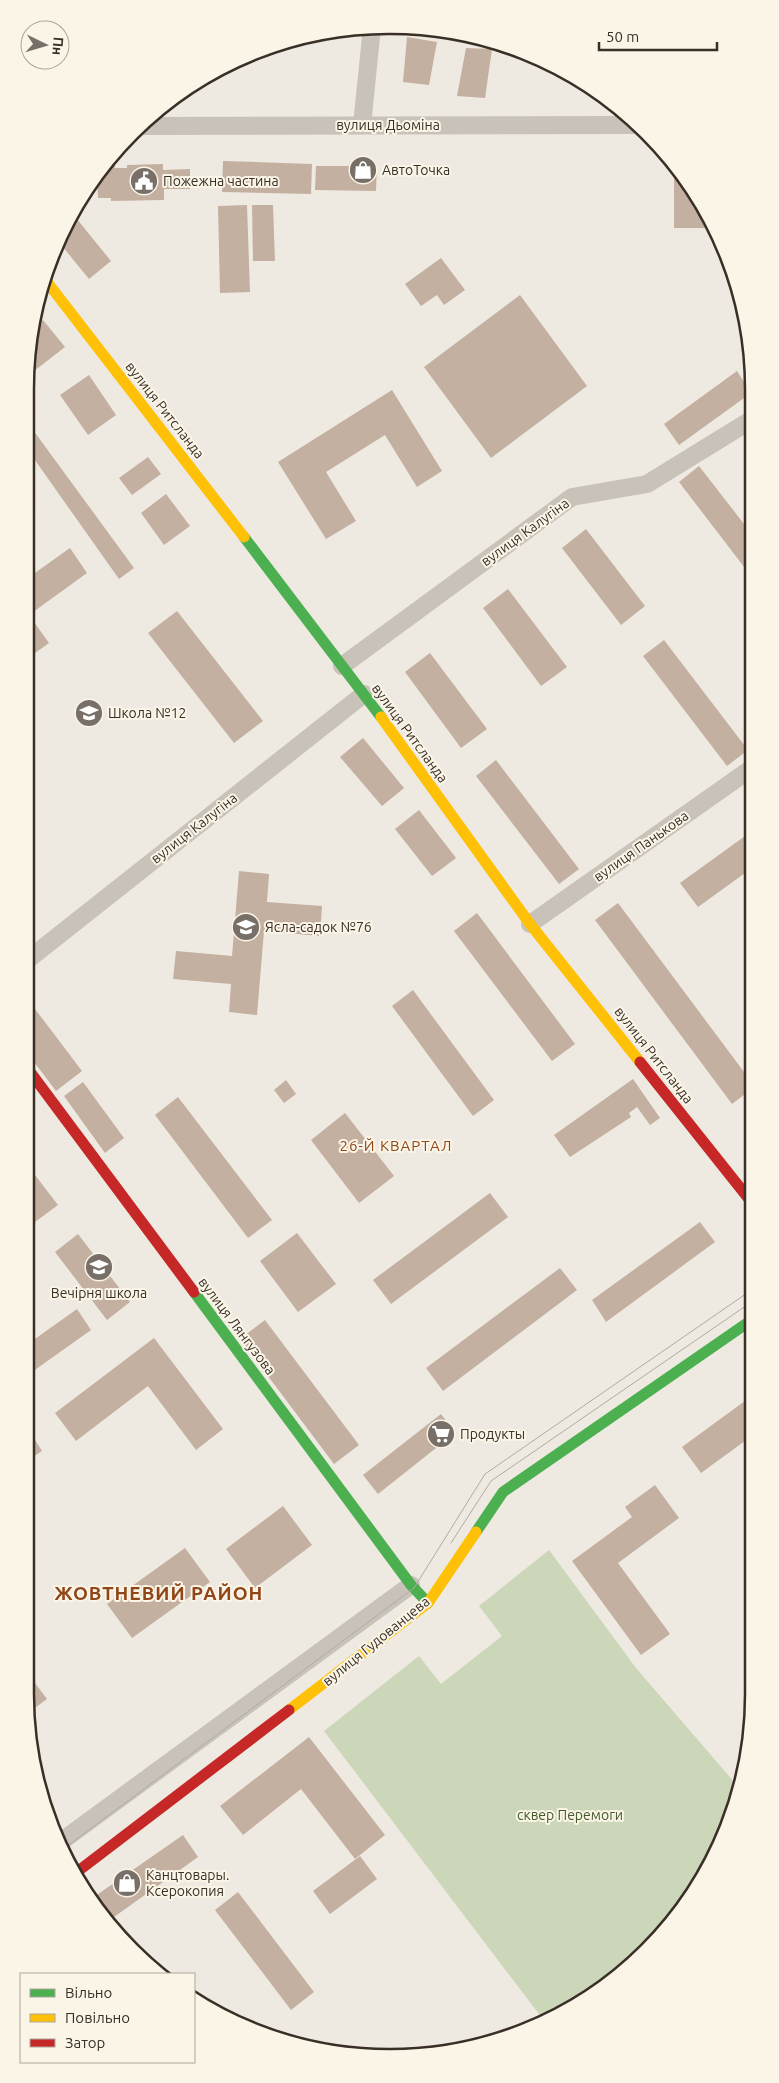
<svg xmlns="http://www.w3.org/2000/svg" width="779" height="2083" viewBox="0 0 779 2083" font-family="Ubuntu,sans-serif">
<rect width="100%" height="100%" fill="#eeeae1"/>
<polygon fill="#ccd6b9" points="549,1550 636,1668 741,1790 716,1855 679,1915 592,1997 545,2022 324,1731 419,1656 441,1684 502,1636 479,1606"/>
<g fill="#c4b0a1">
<polygon points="407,37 437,42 429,85 403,82"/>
<polygon points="466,48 492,49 485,98 457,96"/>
<polygon points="223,161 312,164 311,194 222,192"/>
<polygon points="163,164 163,170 190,169 190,189 164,189 164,200 111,201 111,198 98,198 97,172 103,165 115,165 115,168 127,168 127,165"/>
<polygon points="674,165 705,216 713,228 674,228"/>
<polygon points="316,166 377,166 376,191 315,190"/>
<polygon points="247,205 250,292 220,293 218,206"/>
<polygon points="252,205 273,205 275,261 253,261"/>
<polygon points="72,213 111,261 89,279 58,241"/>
<polygon points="441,258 465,290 444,305 437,295 421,306 405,284"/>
<polygon points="520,295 587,386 491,458 424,367"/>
<polygon points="43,320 65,347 29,375 27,372 33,328"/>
<polygon points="737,371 751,393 679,445 664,424"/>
<polygon points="89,375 116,415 88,435 60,395"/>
<polygon points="392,390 442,471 417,487 385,435 326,472 356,521 326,539 278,462"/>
<polygon points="25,419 134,568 119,579 25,446"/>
<polygon points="148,457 161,474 132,495 119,478"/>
<polygon points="699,466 751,533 751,576 679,482"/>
<polygon points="166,494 190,526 164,545 141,513"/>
<polygon points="586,529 645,606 621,625 562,548"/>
<polygon points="70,548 87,573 29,615 49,643 28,658 25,654 25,580"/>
<polygon points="508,589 567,667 541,686 483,608"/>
<polygon points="177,611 263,721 234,743 148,633"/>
<polygon points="664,640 748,750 727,766 643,656"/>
<polygon points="430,653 487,729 461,748 405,672"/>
<polygon points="363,738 404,788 382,806 340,757"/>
<polygon points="496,760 579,869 559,884 476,776"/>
<polygon points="419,810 456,858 432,876 395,829"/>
<polygon points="752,831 752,868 698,907 680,883"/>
<polygon points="239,871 269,874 267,902 322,906 320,936 264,931 257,1015 229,1012 231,984 173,979 176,951 232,956"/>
<polygon points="618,903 753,1084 753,1088 732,1104 595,920"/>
<polygon points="477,913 575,1044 552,1061 454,931"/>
<polygon points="413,990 494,1100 473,1116 392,1006"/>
<polygon points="32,1005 82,1071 56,1091 25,1050 25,1010"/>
<polygon points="633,1079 660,1118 650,1125 637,1107 629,1113 631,1117 570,1157 554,1135"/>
<polygon points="286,1080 296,1094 284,1103 274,1090"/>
<polygon points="83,1082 124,1138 105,1153 64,1096"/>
<polygon points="178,1097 272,1220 248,1238 155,1115"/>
<polygon points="345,1113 394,1176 359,1203 311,1140"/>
<polygon points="25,1162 58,1205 35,1222 25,1210"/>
<polygon points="490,1193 508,1217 391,1304 373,1280"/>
<polygon points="700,1222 715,1242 606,1322 592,1300"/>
<polygon points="297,1233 336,1284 298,1312 260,1261"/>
<polygon points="78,1234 130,1302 107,1320 55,1252"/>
<polygon points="560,1268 577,1290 443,1391 426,1368"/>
<polygon points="77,1309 91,1330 25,1377 25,1346"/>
<polygon points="265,1320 359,1445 334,1464 240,1339"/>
<polygon points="154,1338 223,1429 196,1450 148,1386 76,1441 55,1413"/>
<polygon points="753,1395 753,1435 701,1473 682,1447"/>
<polygon points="441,1414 455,1433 378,1494 363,1475"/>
<polygon points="30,1432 42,1451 25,1462 25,1435"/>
<polygon points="655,1485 679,1518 618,1563 670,1634 641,1655 572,1561 632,1517 625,1507"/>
<polygon points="283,1506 312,1545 255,1588 226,1549"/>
<polygon points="185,1548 210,1582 132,1638 107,1604"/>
<polygon points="25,1670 47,1699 28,1713 25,1694"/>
<polygon points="309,1737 385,1835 355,1859 301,1789 243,1835 220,1806"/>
<polygon points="41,1792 53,1808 45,1813 44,1811"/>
<polygon points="183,1835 198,1857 107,1922 91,1899"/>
<polygon points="360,1856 377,1879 330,1914 313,1891"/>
<polygon points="238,1892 314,1992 291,2010 215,1910"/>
</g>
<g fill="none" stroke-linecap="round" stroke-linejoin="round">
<g stroke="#c8c2b9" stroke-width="18">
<polyline points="362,125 372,27"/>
<polyline points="139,126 636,125"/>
<polyline points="342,666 572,497 647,484 751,420"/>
<polyline points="530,924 752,768"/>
<polyline points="25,962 364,694"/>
<polyline points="59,1843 411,1585"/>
</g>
<g stroke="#4caf50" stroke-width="11">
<polyline points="244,537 381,717"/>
<polyline points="194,1292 411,1585 428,1603"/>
<polyline points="476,1532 503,1492 753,1319"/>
</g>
<g stroke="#ffc107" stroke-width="11">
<polyline points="44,278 244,537"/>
<polyline points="381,717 530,924 640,1062"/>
<polyline points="289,1710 428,1603 476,1532"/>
</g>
<g stroke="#c62828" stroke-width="11">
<polyline points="640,1062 753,1204"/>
<polyline points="25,1065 194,1292"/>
<polyline points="73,1875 289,1710"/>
</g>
<g stroke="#afaaa4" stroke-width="1">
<polyline points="451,1543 491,1481 753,1301"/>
<polyline points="62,1850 414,1588 485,1474 753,1289"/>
</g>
</g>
<defs>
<symbol id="shop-disc" viewBox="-11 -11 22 22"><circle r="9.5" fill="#787068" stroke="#fbf5e8"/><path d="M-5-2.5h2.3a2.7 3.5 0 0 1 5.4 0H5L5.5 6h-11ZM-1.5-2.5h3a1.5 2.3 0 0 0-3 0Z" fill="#fff"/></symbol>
<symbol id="civic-disc" viewBox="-11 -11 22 22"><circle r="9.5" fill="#787068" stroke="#fbf5e8"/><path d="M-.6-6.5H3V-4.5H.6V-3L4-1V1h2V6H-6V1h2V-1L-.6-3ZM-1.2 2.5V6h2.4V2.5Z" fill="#fff"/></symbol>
<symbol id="school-disc" viewBox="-11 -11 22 22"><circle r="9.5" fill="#787068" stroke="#fbf5e8"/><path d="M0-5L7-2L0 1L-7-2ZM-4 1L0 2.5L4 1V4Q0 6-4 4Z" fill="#fff"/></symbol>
<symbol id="supermarket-disc" viewBox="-11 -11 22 22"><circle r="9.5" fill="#787068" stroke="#fbf5e8"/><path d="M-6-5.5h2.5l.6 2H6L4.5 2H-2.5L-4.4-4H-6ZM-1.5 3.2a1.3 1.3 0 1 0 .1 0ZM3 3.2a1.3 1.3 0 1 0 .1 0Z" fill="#fff"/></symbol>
</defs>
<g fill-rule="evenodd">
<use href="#shop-disc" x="347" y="154" width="32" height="32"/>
<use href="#civic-disc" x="128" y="165" width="32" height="32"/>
<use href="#school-disc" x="73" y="697" width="32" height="32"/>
<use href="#school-disc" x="230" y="911" width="32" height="32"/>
<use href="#school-disc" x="83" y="1251" width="32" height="32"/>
<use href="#supermarket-disc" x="425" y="1418" width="32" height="32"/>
<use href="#shop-disc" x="111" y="1867" width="32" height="32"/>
</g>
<g text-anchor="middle" stroke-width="4" stroke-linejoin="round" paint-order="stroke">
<g font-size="14" fill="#392f27" stroke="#fbf5e8">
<text x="388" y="130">вулиця Дьоміна</text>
<text transform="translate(165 410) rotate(52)" y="5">вулиця Ритсланда</text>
<text transform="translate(525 532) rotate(-36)" y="5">вулиця Калугіна</text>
<text transform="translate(410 733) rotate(54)" y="5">вулиця Ритсланда</text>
<text transform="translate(194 828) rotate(-38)" y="5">вулиця Калугіна</text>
<text transform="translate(641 846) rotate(-35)" y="5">вулиця Панькова</text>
<text transform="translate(654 1055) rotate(52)" y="5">вулиця Ритсланда</text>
<text transform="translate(237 1326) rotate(53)" y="5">вулиця Лянгузова</text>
<text transform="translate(376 1641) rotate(-39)" y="5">вулиця Гудованцева</text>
</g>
<g font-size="14" fill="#392f27" stroke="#fbf5e8" text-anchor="start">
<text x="382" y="175">АвтоТочка</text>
<text x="163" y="186">Пожежна частина</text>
<text x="108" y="718">Школа №12</text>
<text x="265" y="932">Ясла-садок №76</text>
<text x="99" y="1298" text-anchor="middle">Вечірня школа</text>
<text x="460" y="1439">Продукты</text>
<text x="146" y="1880">Канцтовары.<tspan x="146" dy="16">Ксерокопия</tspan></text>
</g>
<g font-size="14" fill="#415a28" stroke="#fbf5e8">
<text x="570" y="1820">сквер Перемоги</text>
</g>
<g font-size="15" letter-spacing="1" fill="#904618" stroke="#fbf5e8">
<text x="396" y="1151">26-Й КВАРТАЛ</text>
</g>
<g font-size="19" font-weight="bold" letter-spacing="1" fill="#904618" stroke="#fbf5e8">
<text x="159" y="1600">ЖОВТНЕВИЙ РАЙОН</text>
</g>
</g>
<path d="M0 0H779V2083H0ZM389 34H390A355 355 0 0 1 745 389V1694A355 355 0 0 1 390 2049H389A355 355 0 0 1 34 1694V389A355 355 0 0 1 389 34Z" fill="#fbf5e8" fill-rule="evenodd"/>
<path fill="none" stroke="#392f27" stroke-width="2.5" d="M389 34H390A355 355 0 0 1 745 389V1694A355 355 0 0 1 390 2049H389A355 355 0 0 1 34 1694V389A355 355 0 0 1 389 34Z"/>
<rect x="20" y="1973" width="175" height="90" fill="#fbf5e8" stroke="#ada69b"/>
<rect x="30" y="1989" width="25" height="8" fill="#4caf50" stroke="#ada69b"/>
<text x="65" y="1998" font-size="15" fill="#392f27">Вільно</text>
<rect x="30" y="2014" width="25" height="8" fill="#ffc107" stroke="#ada69b"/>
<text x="65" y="2023" font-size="15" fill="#392f27">Повільно</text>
<rect x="30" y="2039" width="25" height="8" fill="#c62828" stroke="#ada69b"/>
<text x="65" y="2048" font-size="15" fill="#392f27">Затор</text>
<g transform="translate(45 45) rotate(95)"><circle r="24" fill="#fbf5e8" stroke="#ada69b"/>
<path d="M0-4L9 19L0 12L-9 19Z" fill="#787068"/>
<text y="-8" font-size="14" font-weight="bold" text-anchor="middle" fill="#392f27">Пн</text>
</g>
<path d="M599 42v8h118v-8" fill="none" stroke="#392f27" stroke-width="2.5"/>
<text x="606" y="42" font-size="15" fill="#392f27" stroke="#fbf5e8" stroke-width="4" paint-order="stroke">50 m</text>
</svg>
